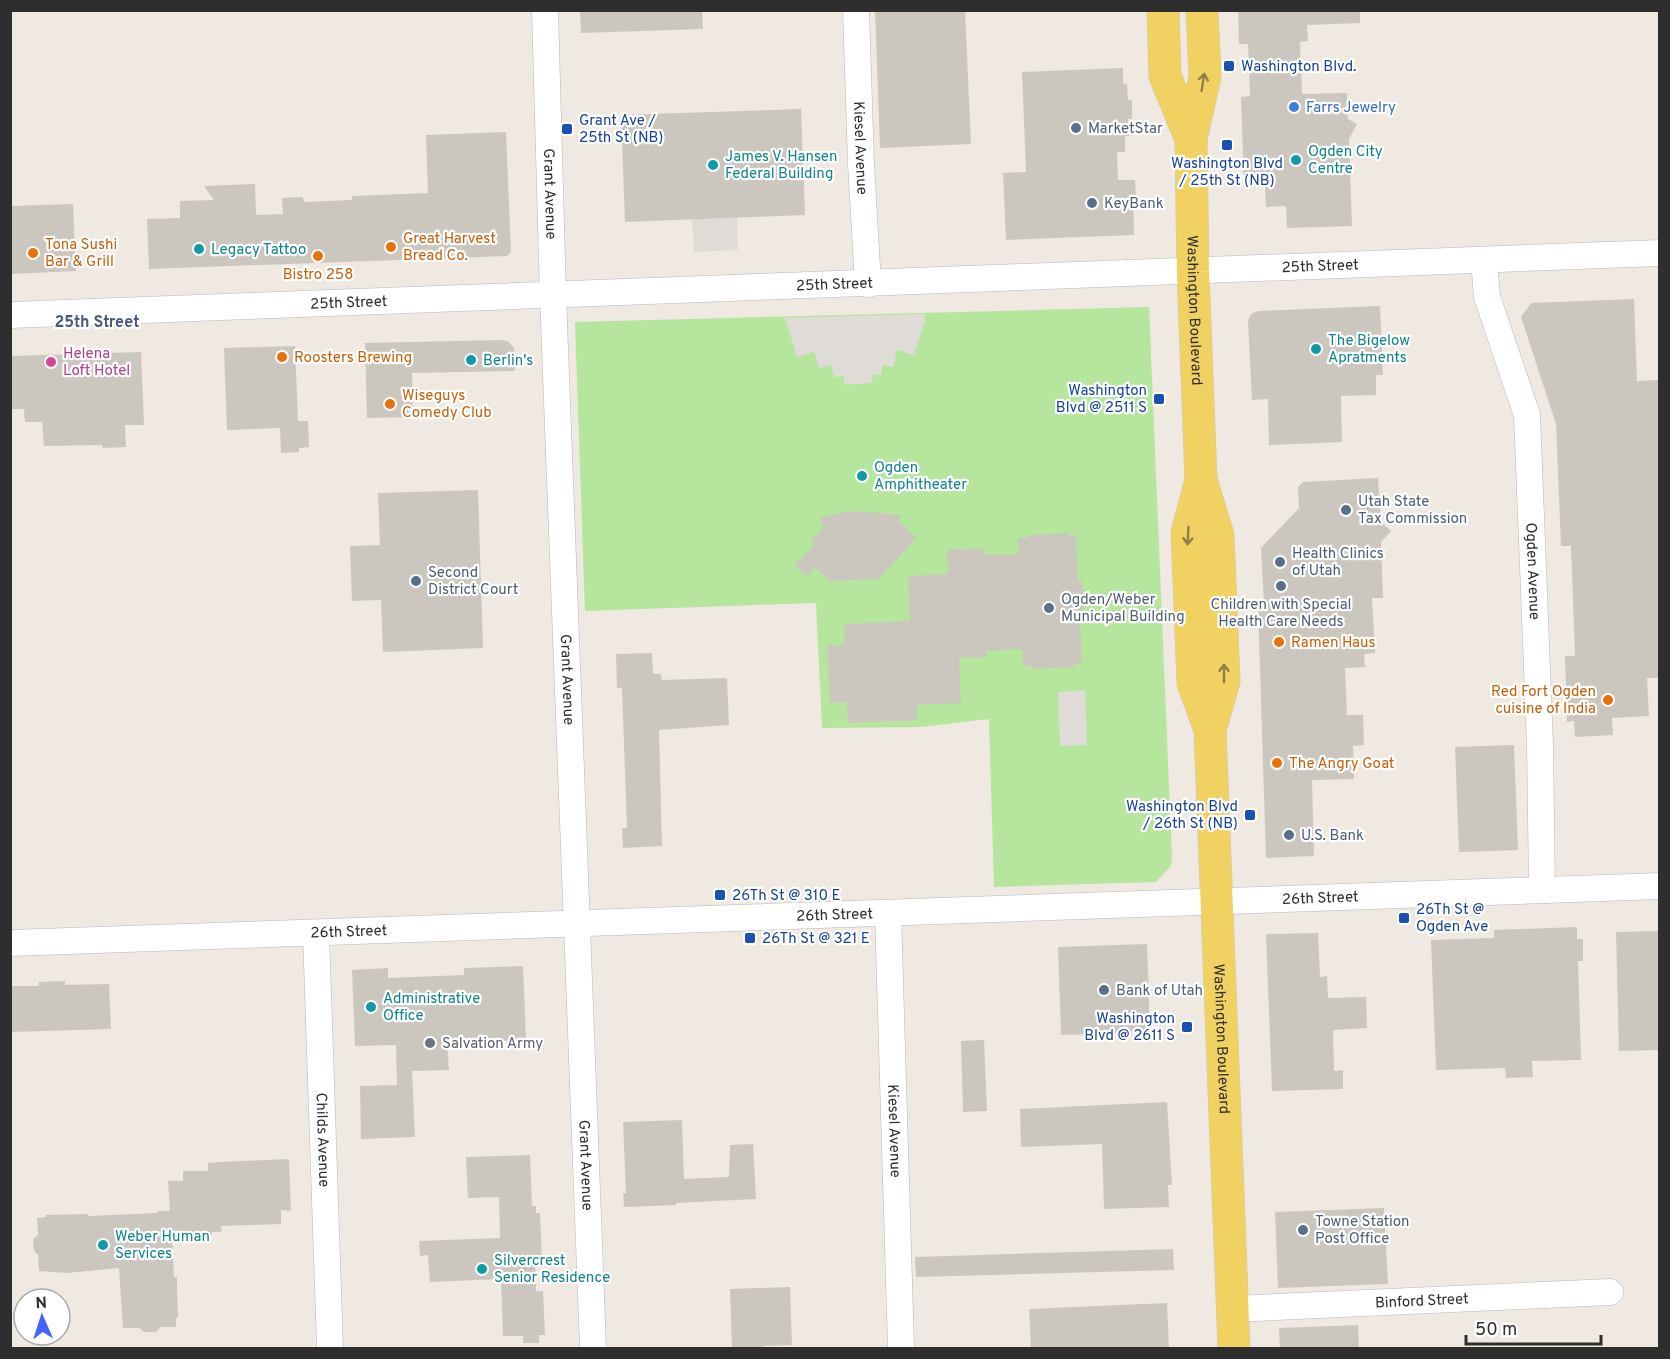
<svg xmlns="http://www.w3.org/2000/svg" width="1670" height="1359" viewBox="0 0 1670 1359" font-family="Overpass,sans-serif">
<rect width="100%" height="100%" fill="#efe9e1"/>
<polygon fill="#b6e59e" points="1149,307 1172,857 1171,866 1156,882 994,887 989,719 920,727 822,728 816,603 585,611 575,322"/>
<g fill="#dfdcd8">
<polygon points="737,218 738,250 694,252 692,219"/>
<polygon points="925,314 925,321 914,355 897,350 893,367 883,365 881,375 873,375 872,383 845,385 843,376 834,377 831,365 819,368 814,352 797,357 785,318"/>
<polygon points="1085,690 1087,745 1060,746 1058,692"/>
</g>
<g fill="#cbc7bf">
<polygon points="580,10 702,10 703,29 581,33"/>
<polygon points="875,10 965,10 971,144 880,148"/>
<polygon points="1238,10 1360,10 1360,23 1307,25 1308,41 1300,42 1302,94 1347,93 1348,119 1357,124 1349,139 1352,226 1287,228 1286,206 1266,207 1265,185 1244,186 1241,97 1250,96 1248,44 1239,44"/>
<polygon points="1123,68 1123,84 1127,84 1128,100 1132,100 1132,119 1128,119 1129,136 1125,136 1125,152 1117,152 1118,180 1135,180 1136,199 1133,199 1134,235 1006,240 1003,173 1026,172 1022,72"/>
<polygon points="801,109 805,215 625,222 621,115"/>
<polygon points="506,132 511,252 507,256 149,269 147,219 180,218 180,201 214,200 204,186 255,184 256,215 283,214 282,198 303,197 304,202 352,200 352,196 428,193 426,135"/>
<polygon points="73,204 76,271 10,274 10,206"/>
<polygon points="1634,299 1637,381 1658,380 1659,678 1647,678 1649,716 1612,718 1613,735 1575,737 1574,721 1567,722 1565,656 1575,656 1571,546 1561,546 1556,424 1521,317 1531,303"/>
<polygon points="1380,306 1383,375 1376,375 1376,395 1341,396 1342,442 1269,445 1268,399 1252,400 1248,321 1251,314 1258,311"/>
<polygon points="502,340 509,342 514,348 515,371 412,373 413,417 367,418 365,343"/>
<polygon points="295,346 298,421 308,421 309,447 299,448 299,452 281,453 280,428 227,430 224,348"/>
<polygon points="141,352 144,425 125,425 126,447 103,448 102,445 44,446 42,422 25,422 24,409 10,409 10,356"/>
<polygon points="1378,478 1381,522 1391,531 1381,542 1383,598 1372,598 1375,653 1364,654 1365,667 1345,668 1347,715 1363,715 1364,745 1353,746 1354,779 1312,780 1314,856 1266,858 1258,606 1264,605 1261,548 1299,508 1298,487 1303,482"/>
<polygon points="478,490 483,648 383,652 381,600 352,601 350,546 380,545 378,493"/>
<polygon points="856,511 901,515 898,521 916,538 879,579 830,581 815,567 807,576 795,565 814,545 811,541 824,527 819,518 838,513"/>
<polygon points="1069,533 1069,536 1076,535 1078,581 1082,581 1084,617 1080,617 1082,663 1074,664 1074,667 1033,669 1033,666 1023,666 1023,649 986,651 987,657 959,658 961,703 917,705 917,720 848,723 847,702 830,703 827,645 845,645 844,624 910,621 908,576 948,574 947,550 983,548 983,555 1019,554 1018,538 1028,538 1028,535"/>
<polygon points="652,653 653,674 661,674 662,680 727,678 729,725 659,730 662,846 623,848 622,828 627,828 622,688 617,688 616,654"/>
<polygon points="1514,745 1518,850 1459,852 1455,747"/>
<polygon points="1577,927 1577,939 1583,939 1583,961 1578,961 1581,1060 1532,1061 1533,1077 1506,1078 1505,1068 1436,1070 1431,940 1494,938 1494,930"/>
<polygon points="1659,931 1659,1050 1619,1051 1616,932"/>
<polygon points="1318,933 1320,977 1327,976 1328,998 1366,997 1367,1028 1333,1030 1334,1071 1343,1070 1343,1089 1272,1091 1266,934"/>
<polygon points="1147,944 1150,1032 1061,1035 1058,947"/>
<polygon points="523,966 526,1040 447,1043 449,1070 412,1071 415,1137 361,1139 360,1086 397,1085 396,1045 355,1046 352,970 388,968 388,978 464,975 464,968"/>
<polygon points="65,981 65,985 109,984 111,1029 10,1032 10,986 39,986 39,982"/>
<polygon points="984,1040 987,1111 963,1112 961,1041"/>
<polygon points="1167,1102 1172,1185 1168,1185 1169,1207 1104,1209 1102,1144 1021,1147 1020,1109"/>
<polygon points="682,1120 684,1179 729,1177 730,1145 753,1144 756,1199 676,1203 676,1205 624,1207 623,1193 626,1193 623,1122"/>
<polygon points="530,1155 532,1206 536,1206 536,1213 540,1213 542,1259 535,1259 536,1291 543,1291 545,1335 539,1335 539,1343 523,1343 523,1336 503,1336 501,1279 430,1282 428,1255 420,1256 419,1241 500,1238 499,1197 468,1198 466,1157"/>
<polygon points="289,1159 291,1211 281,1210 281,1224 221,1226 222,1232 212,1232 212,1235 172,1237 174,1277 177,1277 177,1290 178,1317 176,1318 176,1327 160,1327 156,1332 144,1332 139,1328 123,1328 119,1268 67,1273 39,1271 38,1255 34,1251 33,1239 38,1235 37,1218 46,1217 46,1215 88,1214 88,1216 158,1213 158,1211 170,1211 168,1181 183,1181 183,1171 208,1171 208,1163 219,1162"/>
<polygon points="1384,1208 1388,1284 1278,1288 1275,1212"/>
<polygon points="1173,1249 1174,1270 916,1277 915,1257"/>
<polygon points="790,1287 792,1345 763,1346 763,1348 732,1348 730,1289"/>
<polygon points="1167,1303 1169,1348 1031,1348 1029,1309"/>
<polygon points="1358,1325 1359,1348 1280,1348 1279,1328"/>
</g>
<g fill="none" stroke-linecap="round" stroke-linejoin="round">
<defs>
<g id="minor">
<path id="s1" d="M 545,10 L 553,296 L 593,1348"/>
<path id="s2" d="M 856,10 L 861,164 L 868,284"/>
<path id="s3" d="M 1484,260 L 1487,297 L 1527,415 L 1540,745 L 1542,890"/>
<path id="s4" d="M 10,315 L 1660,253"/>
<path id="s5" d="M 888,913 L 901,1348"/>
<path id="s6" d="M 316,933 L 330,1348"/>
<path id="s7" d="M 10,943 L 1660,886"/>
<path id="s8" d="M 1233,1309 L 1610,1292"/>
</g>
<g id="major">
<polyline points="1163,10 1165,76 1191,139"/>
<path id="s9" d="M 1202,10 L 1205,77 L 1191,139 L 1193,272 L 1201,480 L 1218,535 L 1224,681 L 1210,730"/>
<path id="s10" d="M 1201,480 L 1187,533 L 1193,683 L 1210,730 L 1234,1348"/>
</g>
</defs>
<use href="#minor" stroke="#b4b7c1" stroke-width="27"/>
<use href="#major" stroke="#c9c9c9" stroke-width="33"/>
<use href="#minor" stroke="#fff" stroke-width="26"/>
<use href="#major" stroke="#f2d163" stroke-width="32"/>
</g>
<defs><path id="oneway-shaft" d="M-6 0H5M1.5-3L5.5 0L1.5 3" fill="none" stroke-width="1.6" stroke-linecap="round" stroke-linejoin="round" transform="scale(1.5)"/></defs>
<g stroke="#908048">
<use href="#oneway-shaft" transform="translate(1203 82) rotate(-81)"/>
<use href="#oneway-shaft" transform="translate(1188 536) rotate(93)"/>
<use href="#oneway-shaft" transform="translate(1224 673) rotate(-90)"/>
</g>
<g fill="#1a4fb4" stroke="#fff" stroke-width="2">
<rect x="1223" y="60" width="12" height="12" rx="3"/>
<rect x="561" y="123" width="12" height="12" rx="3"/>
<rect x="1221" y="139" width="12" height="12" rx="3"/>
<rect x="1153" y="393" width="12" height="12" rx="3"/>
<rect x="1244" y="809" width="12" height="12" rx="3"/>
<rect x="714" y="889" width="12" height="12" rx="3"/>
<rect x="1398" y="912" width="12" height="12" rx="3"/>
<rect x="744" y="932" width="12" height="12" rx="3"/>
<rect x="1181" y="1021" width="12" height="12" rx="3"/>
</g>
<circle fill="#3f7fe0" stroke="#fff" stroke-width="2" cx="1294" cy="107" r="6"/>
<g fill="#5c6f8a" stroke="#fff" stroke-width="2">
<circle cx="1076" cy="128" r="6"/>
<circle cx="1092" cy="203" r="6"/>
<circle cx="1346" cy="510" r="6"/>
<circle cx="1280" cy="562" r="6"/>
<circle cx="416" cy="581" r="6"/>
<circle cx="1281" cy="586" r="6"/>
<circle cx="1049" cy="608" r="6"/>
<circle cx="1289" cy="835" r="6"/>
<circle cx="1104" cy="990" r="6"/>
<circle cx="1303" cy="1230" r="6"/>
</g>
<g fill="#0f9aa8" stroke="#fff" stroke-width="2">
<circle cx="1296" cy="160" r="6"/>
<circle cx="713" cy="165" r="6"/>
<circle cx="199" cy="249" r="6"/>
<circle cx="1316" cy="349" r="6"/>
<circle cx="471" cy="360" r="6"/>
<circle cx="862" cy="476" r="6"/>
<circle cx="371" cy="1007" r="6"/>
<circle cx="103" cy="1245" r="6"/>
<circle cx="482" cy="1269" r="6"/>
</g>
<g fill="#e8710a" stroke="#fff" stroke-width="2">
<circle cx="391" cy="247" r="6"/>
<circle cx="33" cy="253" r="6"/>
<circle cx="318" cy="256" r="6"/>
<circle cx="282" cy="357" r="6"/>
<circle cx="390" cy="404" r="6"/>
<circle cx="1279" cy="642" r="6"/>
<circle cx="1608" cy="700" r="6"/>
<circle cx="1277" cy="763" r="6"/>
</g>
<circle fill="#d1479c" stroke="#fff" stroke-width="2" cx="51" cy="362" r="6"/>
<circle fill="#6b7280" stroke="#fff" stroke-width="2" cx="430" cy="1043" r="6"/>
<g text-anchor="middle" stroke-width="4.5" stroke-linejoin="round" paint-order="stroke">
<g font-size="15" fill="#164399" stroke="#fff" text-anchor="start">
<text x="1241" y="71">Washington Blvd.</text>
<text x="579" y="125">Grant Ave /<tspan x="579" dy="17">25th St (NB)</tspan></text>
<text x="1227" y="168" text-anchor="middle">Washington Blvd<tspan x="1227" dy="17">/ 25th St (NB)</tspan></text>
<text x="1147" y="395" text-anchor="end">Washington<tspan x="1147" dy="17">Blvd @ 2511 S</tspan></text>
<text x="1238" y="811" text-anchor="end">Washington Blvd<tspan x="1238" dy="17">/ 26th St (NB)</tspan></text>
<text x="732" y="900">26Th St @ 310 E</text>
<text x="1416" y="914">26Th St @<tspan x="1416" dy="17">Ogden Ave</tspan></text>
<text x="762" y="943">26Th St @ 321 E</text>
<text x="1175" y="1023" text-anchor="end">Washington<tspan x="1175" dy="17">Blvd @ 2611 S</tspan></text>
</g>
<g font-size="15" fill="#366cbe" stroke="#fff" text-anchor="start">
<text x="1306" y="112">Farrs Jewelry</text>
</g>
<g font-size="15" fill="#4e5e75" stroke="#fff" text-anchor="start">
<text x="1088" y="133">MarketStar</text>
<text x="1104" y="208">KeyBank</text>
<text x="1358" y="506">Utah State<tspan x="1358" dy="17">Tax Commission</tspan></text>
<text x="1292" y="558">Health Clinics<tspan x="1292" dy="17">of Utah</tspan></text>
<text x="428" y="577">Second<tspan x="428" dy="17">District Court</tspan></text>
<text x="1061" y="604">Ogden/Weber<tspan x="1061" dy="17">Municipal Building</tspan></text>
<text x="1281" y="609" text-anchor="middle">Children with Special<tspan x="1281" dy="17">Health Care Needs</tspan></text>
<text x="1301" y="840">U.S. Bank</text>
<text x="1116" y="995">Bank of Utah</text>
<text x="1315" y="1226">Towne Station<tspan x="1315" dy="17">Post Office</tspan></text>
</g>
<g font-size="15" fill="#2e2e2e" stroke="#fff">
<text dy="5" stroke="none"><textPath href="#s2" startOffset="138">Kiesel Avenue</textPath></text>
<text dy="5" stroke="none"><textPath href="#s1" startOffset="184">Grant Avenue</textPath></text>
<text dy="5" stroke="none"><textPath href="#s4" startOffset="1311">25th Street</textPath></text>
<text dy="5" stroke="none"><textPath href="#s4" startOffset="825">25th Street</textPath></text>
<text dy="5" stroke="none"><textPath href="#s4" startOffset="339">25th Street</textPath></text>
<text dy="5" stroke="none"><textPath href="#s9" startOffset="302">Washington Boulevard</textPath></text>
<text dy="5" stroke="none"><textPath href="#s3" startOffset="318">Ogden Avenue</textPath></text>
<text dy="5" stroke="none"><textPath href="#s1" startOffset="670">Grant Avenue</textPath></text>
<text dy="5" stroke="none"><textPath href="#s7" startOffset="1311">26th Street</textPath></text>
<text dy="5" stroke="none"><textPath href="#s7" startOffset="825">26th Street</textPath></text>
<text dy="5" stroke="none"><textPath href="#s7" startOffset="339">26th Street</textPath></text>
<text dy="5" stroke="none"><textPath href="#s10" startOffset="564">Washington Boulevard</textPath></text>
<text dy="5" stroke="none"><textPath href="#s5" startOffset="218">Kiesel Avenue</textPath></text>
<text dy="5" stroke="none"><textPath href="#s6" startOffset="207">Childs Avenue</textPath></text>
<text dy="5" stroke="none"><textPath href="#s1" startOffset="1156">Grant Avenue</textPath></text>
<text dy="5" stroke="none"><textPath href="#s8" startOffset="189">Binford Street</textPath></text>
</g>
<g font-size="15" fill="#0d838f" stroke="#fff" text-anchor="start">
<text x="1308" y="156">Ogden City<tspan x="1308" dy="17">Centre</tspan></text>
<text x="725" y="161">James V. Hansen<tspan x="725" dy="17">Federal Building</tspan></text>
<text x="211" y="254">Legacy Tattoo</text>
<text x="1328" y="345">The Bigelow<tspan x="1328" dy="17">Apratments</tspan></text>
<text x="483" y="365">Berlin's</text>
<text x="874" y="472">Ogden<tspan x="874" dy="17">Amphitheater</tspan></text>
<text x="383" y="1003">Administrative<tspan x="383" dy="17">Office</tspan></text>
<text x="115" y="1241">Weber Human<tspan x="115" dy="17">Services</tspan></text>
<text x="494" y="1265">Silvercrest<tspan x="494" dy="17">Senior Residence</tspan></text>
</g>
<g font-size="15" fill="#c56008" stroke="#fff" text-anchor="start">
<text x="403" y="243">Great Harvest<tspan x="403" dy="17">Bread Co.</tspan></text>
<text x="45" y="249">Tona Sushi<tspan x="45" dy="17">Bar &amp; Grill</tspan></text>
<text x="318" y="279" text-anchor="middle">Bistro 258</text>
<text x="294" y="362">Roosters Brewing</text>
<text x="402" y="400">Wiseguys<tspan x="402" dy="17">Comedy Club</tspan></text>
<text x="1291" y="647">Ramen Haus</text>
<text x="1596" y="696" text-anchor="end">Red Fort Ogden<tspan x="1596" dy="17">cuisine of India</tspan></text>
<text x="1289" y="768">The Angry Goat</text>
</g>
<g font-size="15" fill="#b23c85" stroke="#fff" text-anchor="start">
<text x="63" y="358">Helena<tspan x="63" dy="17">Loft Hotel</tspan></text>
</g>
<g font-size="15" fill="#5b616d" stroke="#fff" text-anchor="start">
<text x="442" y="1048">Salvation Army</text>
</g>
<g font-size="16" font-weight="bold" fill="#4d5680" stroke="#fff">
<text x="97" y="327">25th Street</text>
</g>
</g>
<rect width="1670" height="1359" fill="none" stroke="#2e2e2e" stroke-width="24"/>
<g transform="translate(42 1317) rotate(357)"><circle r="28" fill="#ffffff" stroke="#ababab" stroke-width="1.5"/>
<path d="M0-4.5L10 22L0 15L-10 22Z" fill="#4264fb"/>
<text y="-9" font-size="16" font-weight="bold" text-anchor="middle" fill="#2e2e2e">N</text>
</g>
<path d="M1466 1335v9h135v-9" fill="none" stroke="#2e2e2e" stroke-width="3"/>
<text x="1475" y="1335" font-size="18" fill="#2e2e2e" stroke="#ffffff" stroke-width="4.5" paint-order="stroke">50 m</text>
</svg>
